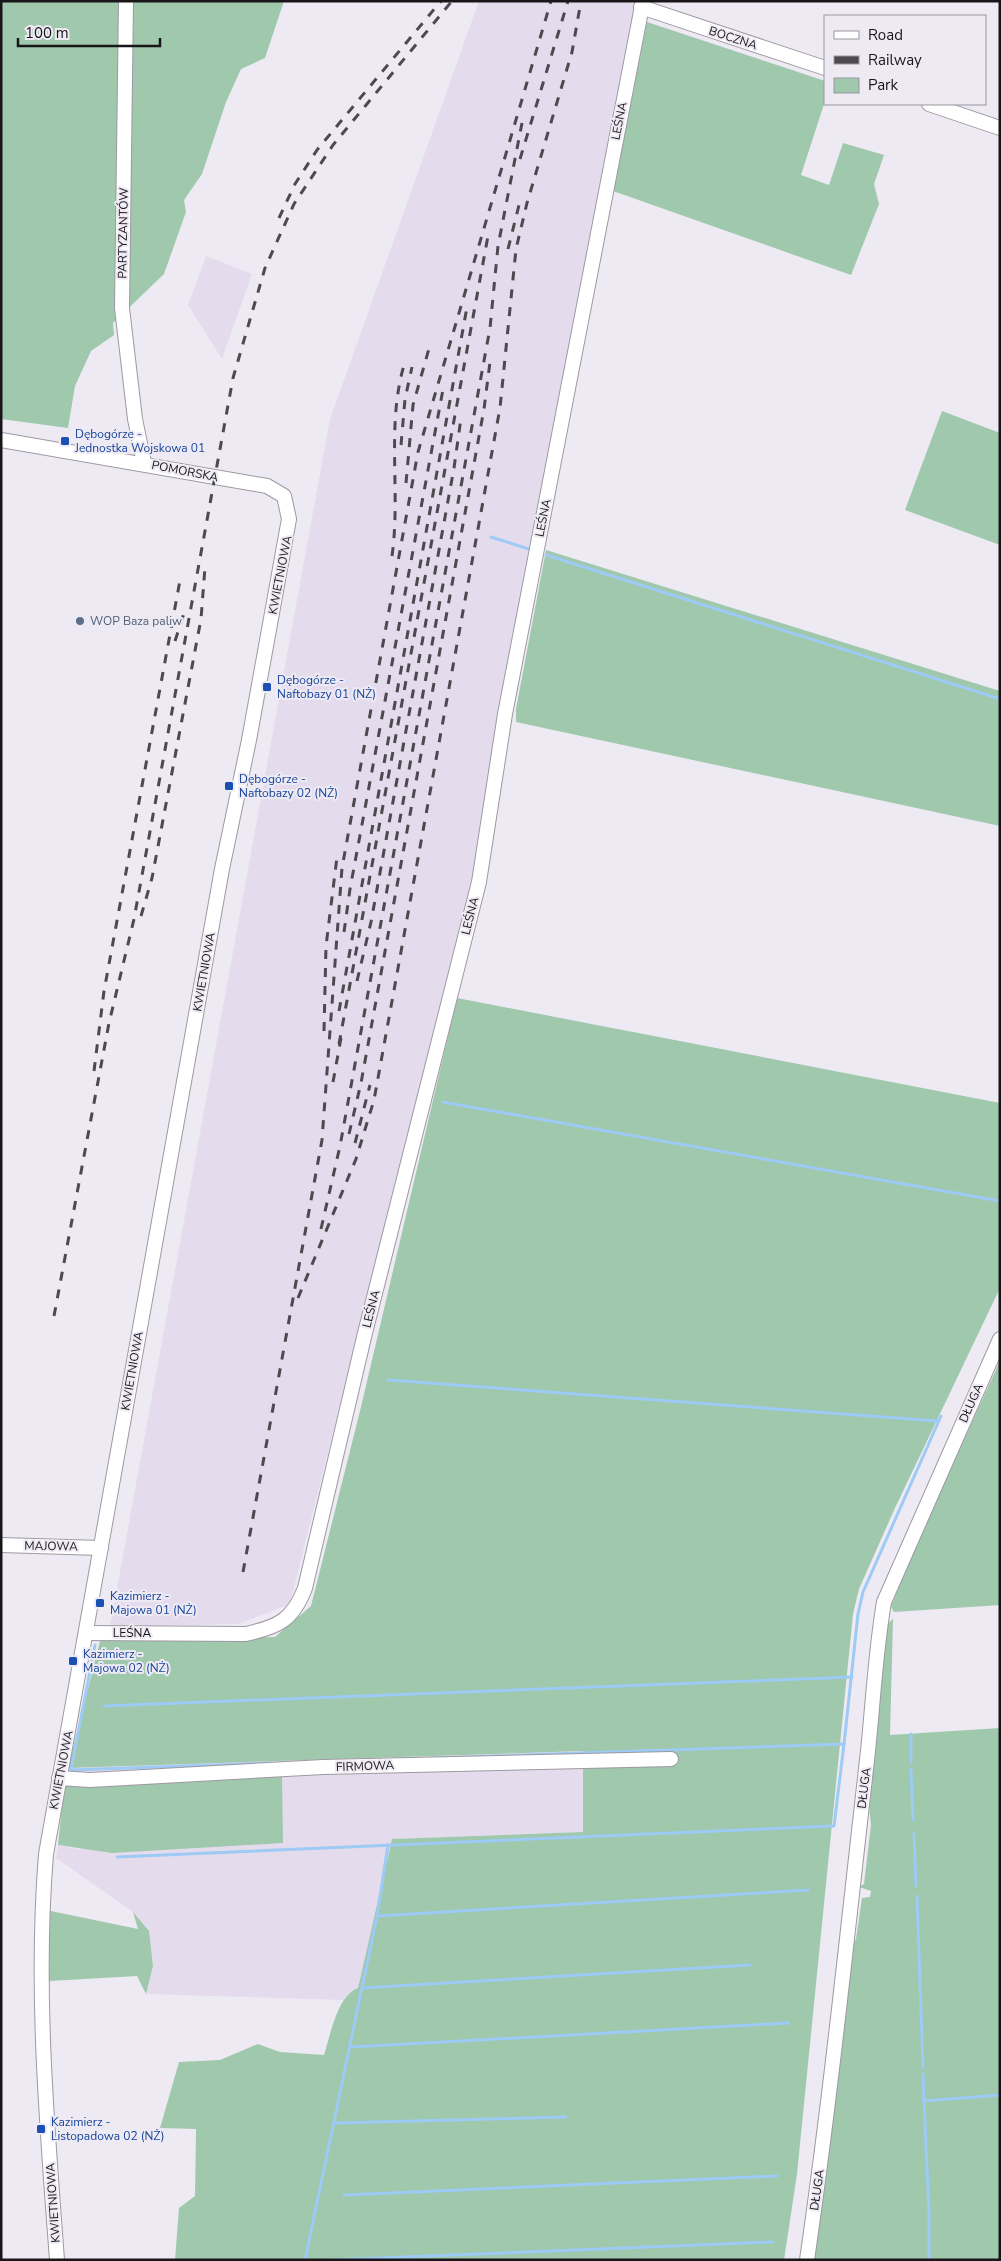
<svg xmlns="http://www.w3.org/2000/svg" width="1001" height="2261" viewBox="0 0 1001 2261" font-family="'Nunito Sans',sans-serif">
<rect width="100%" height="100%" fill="#eeeaf4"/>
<g fill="#e4dced">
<polygon points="479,1 638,1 471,881 290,1604 239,1624 110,1627 330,419"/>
<polygon points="206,256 252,274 222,359 188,305"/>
<polygon points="583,1751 583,1832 392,1839 358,1988 350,1991 343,2000 146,1994 153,1966 149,1931 133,1912 56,1858 58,1845 81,1850 64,1785 68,1768"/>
</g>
<g fill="#9fc8ac">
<polygon points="1,1 284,1 265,58 241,69 226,102 202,174 184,200 186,212 164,274 113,323 114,335 91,351 75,386 68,428 1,419"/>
<polygon points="647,22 825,81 825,101 801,175 829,185 843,143 884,155 874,184 879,204 851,275 613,191"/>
<polygon points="942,411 1000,433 1000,545 905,510"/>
<polygon points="546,550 1000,691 1000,826 516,722 516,709"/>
<path d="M 457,998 L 1000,1103 L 1000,1288 L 895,1508 L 859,1589 L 853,1614 L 797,2174 L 784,2260 L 175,2260 L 179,2208 L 195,2196 L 196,2129 L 160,2128 L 179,2062 L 220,2060 L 258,2044 L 280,2052 L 324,2055 C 330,2036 338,1994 358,1988 L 392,1839 L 583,1832 L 583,1751 L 68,1768 L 100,1641 L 275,1637 L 311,1606 L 361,1407 Z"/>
<polygon points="1000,1361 1000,1605 894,1612 891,1607 916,1544"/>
<path d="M 893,1619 L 890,1735 L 1000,1728 L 1000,2260 L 812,2260 L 849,1952 L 856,1939 L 862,1898 L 870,1897 L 871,1891 L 859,1887 L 864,1884 L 871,1825 L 868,1795 L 883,1671 C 881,1656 879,1628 893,1619 Z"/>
<polygon points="282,1774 283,1843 112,1853 58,1845 64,1785"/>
<polygon points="46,1910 138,1929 133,1912 149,1931 153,1966 146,1994 137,1976 49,1981"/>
</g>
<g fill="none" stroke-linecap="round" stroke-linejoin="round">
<g stroke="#9ecaf6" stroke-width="3">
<polyline points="491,537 532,550"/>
<polyline points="546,555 1000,699"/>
<polyline points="443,1102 1000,1201"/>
<polyline points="388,1380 938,1421"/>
<polyline points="95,1645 71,1770 272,1763"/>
<polyline points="104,1706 852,1677"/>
<polyline points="911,1734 911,1762"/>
<polyline points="844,1744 858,1614 863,1592 941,1416"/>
<polyline points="911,1769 913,1820"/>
<polyline points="914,1834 916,1886"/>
<polyline points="117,1857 834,1826 844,1744 433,1758"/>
<polyline points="917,1896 923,2068"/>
<polyline points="377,1916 808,1890"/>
<polyline points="362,1988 750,1965"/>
<polyline points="351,2047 789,2023"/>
<polyline points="923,2074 924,2101 1000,2095"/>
<polyline points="924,2101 929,2212 929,2260"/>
<polyline points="334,2123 566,2117"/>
<polyline points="344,2195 777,2176"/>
<polyline points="305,2260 377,1916 388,1845"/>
<polyline points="328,2260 773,2242"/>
</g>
<defs>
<g id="minor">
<polyline points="126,1 122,308 135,419 144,463"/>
<polyline points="641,7 825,68"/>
<polyline points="929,104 1000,128"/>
<path d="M 1,440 L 267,486 L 284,496 L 289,519 L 249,740 L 222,869 L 46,1854 C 35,1989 47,2125 57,2260"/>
<polyline points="1,1545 101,1548"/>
<path d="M 86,1633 L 246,1634 C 278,1627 293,1620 305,1588 L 365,1333 L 479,882 L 505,714 L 643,1"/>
<polyline points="59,1778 90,1780 323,1767 671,1759"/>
<path d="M 807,2260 C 831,2094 848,1927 867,1760 C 873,1707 875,1654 884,1602 L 1000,1339"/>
</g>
</defs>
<use href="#minor" stroke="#9d99a2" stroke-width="16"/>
<use href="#minor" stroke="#fff" stroke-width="14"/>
<g stroke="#4d4a4f" stroke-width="3" stroke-dasharray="9 9" stroke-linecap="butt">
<polyline points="520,159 568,1"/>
<polyline points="279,218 295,184 317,150 441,1"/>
<polyline points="508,249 520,201"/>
<polyline points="401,445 405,399 412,367"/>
<polyline points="406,483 413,405 430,345"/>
<path d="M 392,556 C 401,492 386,427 404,365"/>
<polyline points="175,641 186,607"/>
<polyline points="141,916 152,878 201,619 205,567"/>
<polyline points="344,932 350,889 444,384"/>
<polyline points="357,981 371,922 454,468 461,418"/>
<polyline points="339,1011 467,307"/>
<polyline points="324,1031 326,946 337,857"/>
<polyline points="339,1044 488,236"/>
<polyline points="94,1071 104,991 181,575"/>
<polyline points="333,1082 341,1038"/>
<polyline points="349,1134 361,1083 484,409 490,362"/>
<polyline points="355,1143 370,1085"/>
<polyline points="321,1229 340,1146 490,328 498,246 522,123"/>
<polyline points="298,1298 356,1159 374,1100 500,408 516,249 527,203 572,52 581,1"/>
<polyline points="54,1316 109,1023 134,919 233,378 265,268 294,204 333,145 452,1"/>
<polyline points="243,1572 322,1140 342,868 418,452 551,1"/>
</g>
</g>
<g fill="#1a4fb4" stroke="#eeeaf4" stroke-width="2">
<rect x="60" y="436" width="10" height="10" rx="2.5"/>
<rect x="262" y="682" width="10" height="10" rx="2.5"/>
<rect x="224" y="781" width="10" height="10" rx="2.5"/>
<rect x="95" y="1598" width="10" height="10" rx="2.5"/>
<rect x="68" y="1656" width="10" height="10" rx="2.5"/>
<rect x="36" y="2124" width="10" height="10" rx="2.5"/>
</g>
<circle fill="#5c6f8a" stroke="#eeeaf4" stroke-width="2" cx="80" cy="621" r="5"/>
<g text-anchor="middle" stroke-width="4" stroke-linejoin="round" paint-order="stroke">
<g font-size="12" fill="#181619" stroke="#eeeaf4">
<text transform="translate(733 38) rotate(18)" y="4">BOCZNA</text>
<text transform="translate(619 121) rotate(-79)" y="4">LEŚNA</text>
<text transform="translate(123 233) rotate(-89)" y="4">PARTYZANTÓW</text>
<text transform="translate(185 471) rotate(11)" y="4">POMORSKA</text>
<text transform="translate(543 518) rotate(-79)" y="4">LEŚNA</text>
<text transform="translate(280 575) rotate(-79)" y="4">KWIETNIOWA</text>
<text transform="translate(470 916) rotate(-76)" y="4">LEŚNA</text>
<text transform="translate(204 972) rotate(-80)" y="4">KWIETNIOWA</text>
<text transform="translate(371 1309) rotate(-76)" y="4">LEŚNA</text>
<text transform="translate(132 1371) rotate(-80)" y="4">KWIETNIOWA</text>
<text transform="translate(971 1403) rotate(-66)" y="4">DŁUGA</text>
<text transform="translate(51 1546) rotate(1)" y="4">MAJOWA</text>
<text x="132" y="1637">LEŚNA</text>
<text transform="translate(365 1766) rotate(-2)" y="4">FIRMOWA</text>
<text transform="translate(61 1770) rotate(-79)" y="4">KWIETNIOWA</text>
<text transform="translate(864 1788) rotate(-83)" y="4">DŁUGA</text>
<text transform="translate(817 2190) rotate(-82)" y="4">DŁUGA</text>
<text transform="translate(53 2203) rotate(-94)" y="4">KWIETNIOWA</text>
</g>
<g font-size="12" fill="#164399" stroke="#eeeaf4" text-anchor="start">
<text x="75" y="438">Dębogórze -<tspan x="75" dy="14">Jednostka Wojskowa 01</tspan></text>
<text x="277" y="684">Dębogórze -<tspan x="277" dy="14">Naftobazy 01 (NŻ)</tspan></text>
<text x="239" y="783">Dębogórze -<tspan x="239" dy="14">Naftobazy 02 (NŻ)</tspan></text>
<text x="110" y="1600">Kazimierz -<tspan x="110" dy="14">Majowa 01 (NŻ)</tspan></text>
<text x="83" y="1658">Kazimierz -<tspan x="83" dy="14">Majowa 02 (NŻ)</tspan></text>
<text x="51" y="2126">Kazimierz -<tspan x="51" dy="14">Listopadowa 02 (NŻ)</tspan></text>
</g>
<g font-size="12" fill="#4e5e75" stroke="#eeeaf4" text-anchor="start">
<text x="90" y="625">WOP Baza paliw</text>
</g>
</g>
<rect width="1001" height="2261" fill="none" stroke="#181619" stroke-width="5"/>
<rect x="824" y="15" width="162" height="90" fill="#eeeaf4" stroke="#98959c"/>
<rect x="834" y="31" width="25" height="8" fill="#ffffff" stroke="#98959c"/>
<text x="868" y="40" font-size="15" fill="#181619">Road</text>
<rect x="834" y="56" width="25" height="8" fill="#4d4a4f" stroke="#98959c"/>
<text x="868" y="65" font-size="15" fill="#181619">Railway</text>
<rect x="834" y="78" width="25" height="15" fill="#9fc8ac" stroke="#98959c"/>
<text x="868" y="90" font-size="15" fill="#181619">Park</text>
<path d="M18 38v8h142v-8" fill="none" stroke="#181619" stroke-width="2.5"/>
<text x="25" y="38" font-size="15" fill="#181619" stroke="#eeeaf4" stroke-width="4" paint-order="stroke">100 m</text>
</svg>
